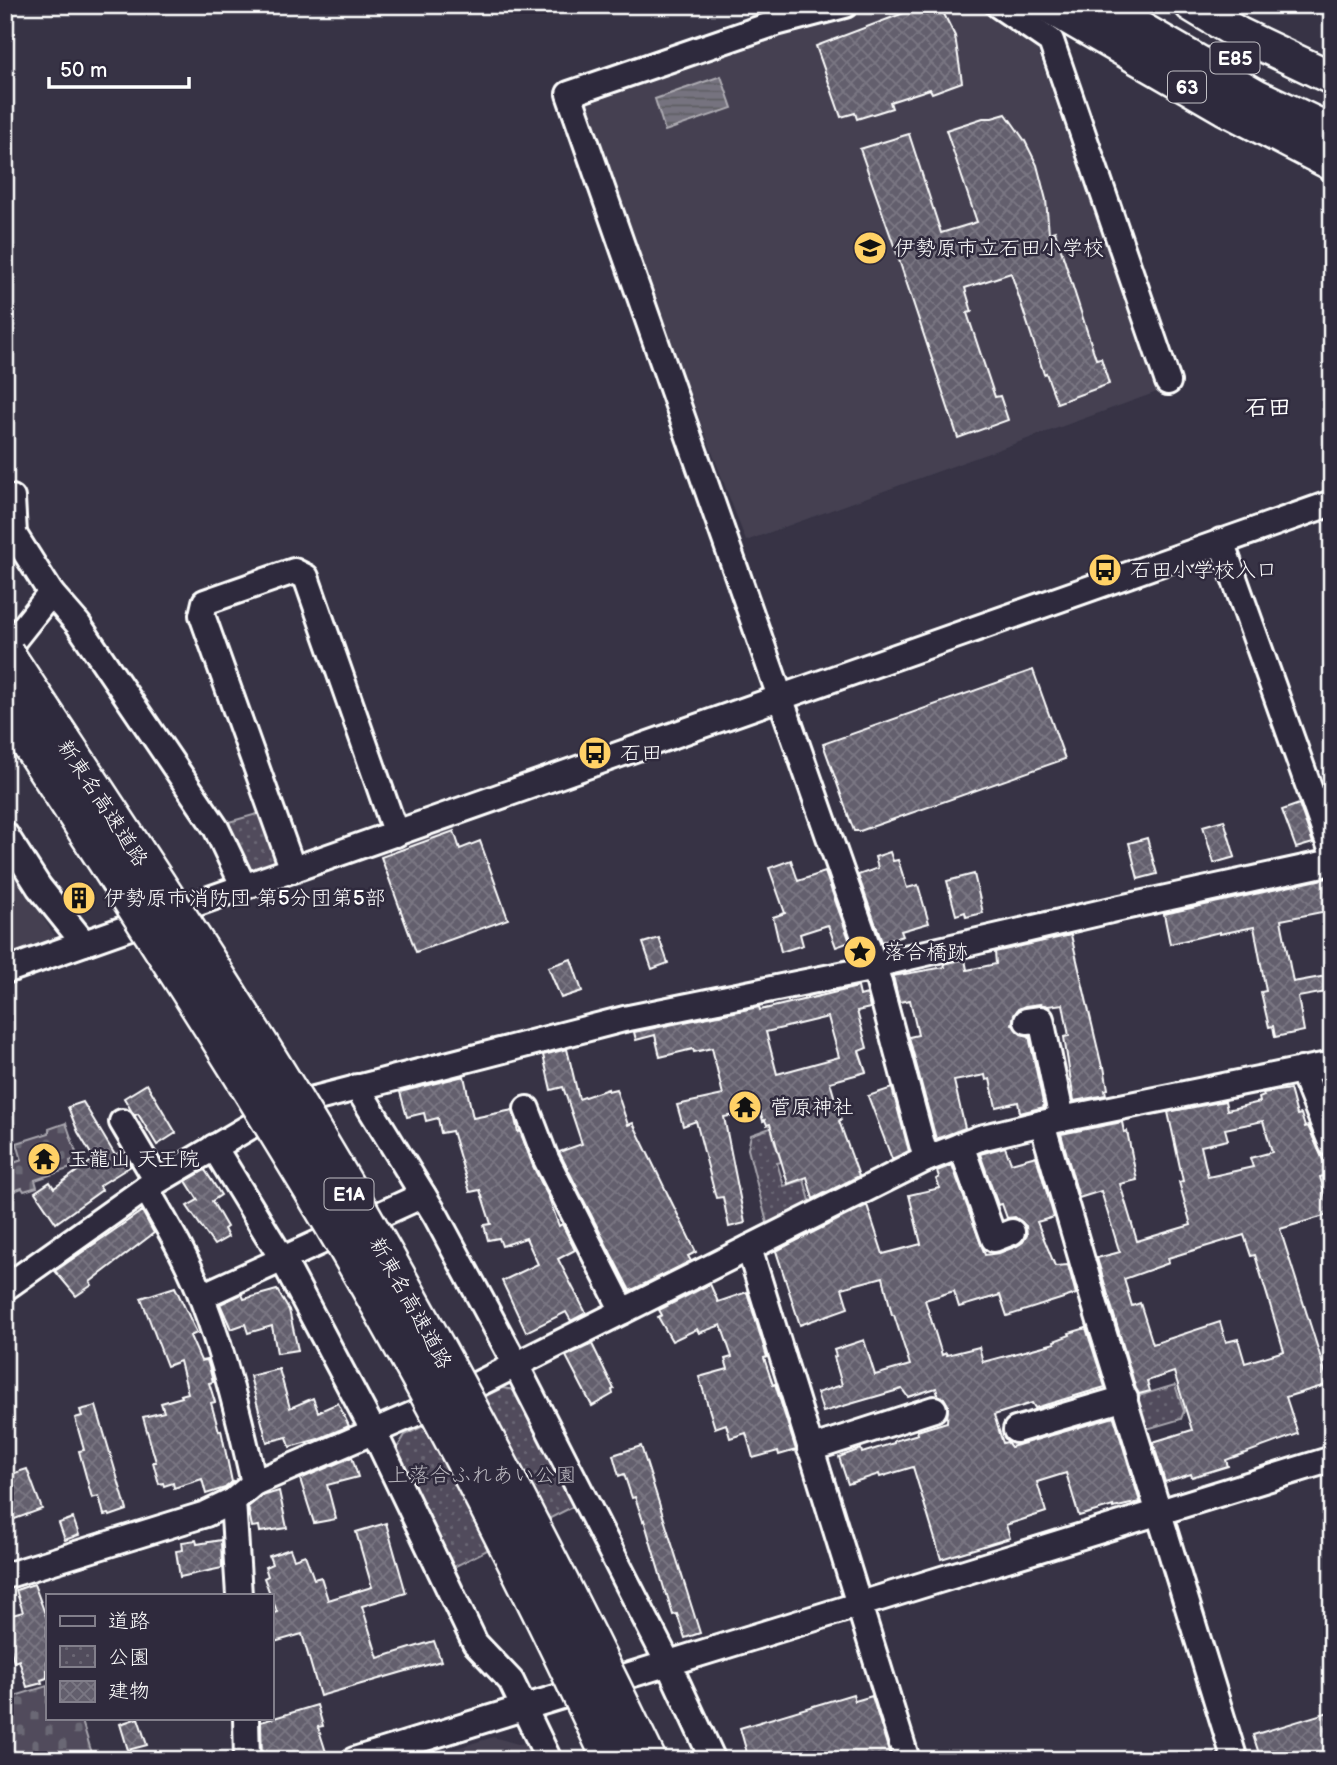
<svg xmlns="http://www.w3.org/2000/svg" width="1337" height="1765" viewBox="0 0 1337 1765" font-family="'Balsamiq Sans','Klee One',sans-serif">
<defs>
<pattern id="cemetery-stones" width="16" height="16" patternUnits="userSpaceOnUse" patternTransform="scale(1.75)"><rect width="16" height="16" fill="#514c5c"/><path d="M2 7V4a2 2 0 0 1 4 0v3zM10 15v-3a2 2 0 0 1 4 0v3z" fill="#6b6774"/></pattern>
<pattern id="park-dots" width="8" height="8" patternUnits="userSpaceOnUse" patternTransform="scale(1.75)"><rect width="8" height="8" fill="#514c5c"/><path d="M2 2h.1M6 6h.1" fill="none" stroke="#6b6774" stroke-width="1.8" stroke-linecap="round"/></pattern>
<pattern id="water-rules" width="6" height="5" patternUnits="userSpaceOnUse" patternTransform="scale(1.75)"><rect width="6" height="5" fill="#76737f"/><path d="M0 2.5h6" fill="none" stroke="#5f5e63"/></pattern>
<pattern id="building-cross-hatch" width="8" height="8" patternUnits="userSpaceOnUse" patternTransform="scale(1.75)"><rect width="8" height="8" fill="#635f6d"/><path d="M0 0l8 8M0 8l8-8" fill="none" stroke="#7a7783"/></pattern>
</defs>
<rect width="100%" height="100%" fill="#373345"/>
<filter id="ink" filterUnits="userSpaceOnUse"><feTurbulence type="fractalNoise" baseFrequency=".0143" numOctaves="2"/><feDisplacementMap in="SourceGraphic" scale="14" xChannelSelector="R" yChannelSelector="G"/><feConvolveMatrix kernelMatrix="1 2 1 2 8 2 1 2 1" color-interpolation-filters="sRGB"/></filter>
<g filter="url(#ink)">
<g fill="#444051">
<polygon points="869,5 981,5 1034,40 1157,392 746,541 579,103 769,29 789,33"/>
<polygon points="5,858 56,938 5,955"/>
<polygon points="493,1737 518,1744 524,1743 534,1760 418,1760"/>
</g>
<g fill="url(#cemetery-stones)" stroke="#a8a6ae" stroke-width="2">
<polygon points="66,1123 78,1158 70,1161 71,1168 35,1180 37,1187 24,1191 22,1188 5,1194 5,1166 22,1160 17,1143 49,1133 49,1129"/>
<polygon points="47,1686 47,1718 81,1718 94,1760 5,1760 5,1699"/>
</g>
<g fill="url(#park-dots)" stroke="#a8a6ae" stroke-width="2">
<polygon points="264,812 281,859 278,866 253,873 241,856 229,822"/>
<polygon points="773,1127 792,1134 774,1140 781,1162 777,1163 784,1186 804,1180 811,1204 771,1224 767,1223 748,1149 751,1135"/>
<polygon points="1175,1385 1184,1411 1181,1419 1147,1429 1144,1427 1135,1397"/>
<polygon points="502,1388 522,1391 580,1503 450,1569 394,1453 405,1435"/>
</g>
<polygon fill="url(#water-rules)" stroke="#adabb2" stroke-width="2" points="721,76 732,108 665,131 655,99"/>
<g fill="url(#building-cross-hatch)" stroke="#fff" stroke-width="2" fill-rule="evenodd">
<polygon points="925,5 939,5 944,14 955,36 962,82 932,93 930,89 890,102 892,108 857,119 855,113 841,117 816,46"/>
<polygon points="1006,114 1025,141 1037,165 1046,200 1049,233 1055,231 1096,359 1101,358 1109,384 1057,403 1046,373 1044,374 1011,273 965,288 972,312 967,313 995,397 1000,396 1008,420 958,438 898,257 860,149 909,134 941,233 977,222 946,130 983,118 992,118"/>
<polygon points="1033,670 1065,759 860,831 854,831 823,744"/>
<polygon points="1299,804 1313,843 1296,848 1282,810"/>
<polygon points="1224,820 1235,857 1214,863 1203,826"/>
<polygon points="454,831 460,849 480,841 508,919 416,952 381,857"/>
<polygon points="1147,838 1157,874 1138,879 1129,843"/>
<polygon points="890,852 893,861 898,860 907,888 918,885 929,923 901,931 903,936 882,942 858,875 878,868 875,857"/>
<polygon points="791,860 798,881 825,872 850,942 836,947 828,925 800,934 803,945 781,952 773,917 785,913 769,868"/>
<polygon points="974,874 983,913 966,917 965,912 956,915 947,881"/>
<polygon points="1332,877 1332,910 1281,920 1293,982 1332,975 1332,991 1298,997 1304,1031 1275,1037 1273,1026 1269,1027 1261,992 1266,991 1254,927 1220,934 1220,932 1170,944 1164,914"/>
<polygon points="80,885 92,903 78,912 67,894"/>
<polygon points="1071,935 1102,1067 1104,1067 1108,1089 1105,1090 1106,1095 1074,1101 1064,1037 1069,1036 1063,1004 1048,1006 1040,1004 1025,1006 1018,1009 1014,1015 1012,1024 1021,1034 1029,1036 1044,1107 1020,1113 1018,1102 996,1107 990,1079 986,1080 985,1075 954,1081 965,1128 936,1139 909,1037 918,1035 910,1000 899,1002 893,976 945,967 944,964 965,959 967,970 996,964 995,952"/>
<polygon points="659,938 668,963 652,969 643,943"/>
<polygon points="571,959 582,991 561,998 548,967"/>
<path d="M 858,987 L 860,996 L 867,994 L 870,1008 L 857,1011 L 867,1048 L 859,1051 L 866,1072 L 830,1082 L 841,1120 L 839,1121 L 859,1176 L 813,1199 L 807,1177 L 788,1184 L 770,1124 L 767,1125 L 765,1120 L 763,1121 L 760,1110 L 724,1117 L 745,1223 L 729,1227 L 723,1197 L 716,1198 L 696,1121 L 683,1126 L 677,1105 L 723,1095 L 712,1048 L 694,1052 L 693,1049 L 660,1057 L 655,1035 L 636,1040 L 634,1032 L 759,1007 L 760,1010 ZM 828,1017 L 839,1057 L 777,1074 L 766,1032 Z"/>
<polygon points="567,1049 579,1099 608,1089 608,1091 616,1089 628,1125 633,1123 696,1252 688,1256 691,1261 630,1291 559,1152 582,1144 563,1087 551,1090 543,1055"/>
<polygon points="464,1076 473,1118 513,1110 518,1132 520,1131 533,1166 549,1198 559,1226 562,1224 575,1250 558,1259 586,1313 571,1321 566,1312 526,1332 502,1281 538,1264 526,1238 502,1246 499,1238 488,1240 484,1225 491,1224 480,1190 470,1192 452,1131 441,1133 438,1118 426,1121 424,1113 407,1117 400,1092"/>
<polygon points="147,1084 176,1133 157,1145 138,1114 135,1115 132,1112 124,1098"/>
<polygon points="892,1088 909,1151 892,1159 868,1096"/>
<path d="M 1290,1089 L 1297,1115 L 1301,1114 L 1305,1127 L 1308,1126 L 1319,1151 L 1323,1160 L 1327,1159 L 1331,1174 L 1320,1177 L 1331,1214 L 1280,1229 L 1329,1384 L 1286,1397 L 1298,1434 L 1226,1460 L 1228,1466 L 1192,1477 L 1191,1474 L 1165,1482 L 1153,1442 L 1192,1430 L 1174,1372 L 1147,1381 L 1150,1391 L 1139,1394 L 1136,1389 L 1097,1258 L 1120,1252 L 1118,1247 L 1101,1191 L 1079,1198 L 1061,1134 L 1122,1122 L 1124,1132 L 1127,1131 L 1137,1180 L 1120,1184 L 1137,1241 L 1191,1225 L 1179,1182 L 1183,1181 L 1168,1112 L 1225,1101 L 1227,1110 L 1260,1102 L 1259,1098 L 1264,1096 L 1263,1093 ZM 1263,1121 L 1272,1152 L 1250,1158 L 1253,1167 L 1208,1177 L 1201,1146 L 1228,1140 L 1225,1129 ZM 1244,1235 L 1251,1256 L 1255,1255 L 1284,1351 L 1245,1363 L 1238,1339 L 1226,1342 L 1220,1322 L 1153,1344 L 1140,1303 L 1132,1306 L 1124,1279 L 1169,1263 L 1168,1258 Z"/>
<polygon points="83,1102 115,1155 122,1151 131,1166 99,1186 102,1190 56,1223 35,1192 50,1182 54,1188 94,1159 78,1132 68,1107"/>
<polygon points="1005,1147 1011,1163 1036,1156 1054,1217 1037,1222 1055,1266 1068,1265 1076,1294 1007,1316 1000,1295 959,1307 954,1291 925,1300 942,1355 946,1353 947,1355 979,1347 983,1362 1055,1343 1054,1341 1070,1335 1069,1333 1086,1328 1105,1387 1035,1408 1032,1403 994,1415 1003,1443 1007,1442 1011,1447 1114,1417 1140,1502 1113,1508 1113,1506 1079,1516 1066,1473 1037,1482 1046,1512 1006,1525 1010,1538 941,1559 913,1467 880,1477 879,1474 848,1484 839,1457 861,1449 862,1453 894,1443 894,1441 918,1434 917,1431 947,1422 948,1405 944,1398 938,1395 936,1388 908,1397 902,1389 823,1412 817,1393 842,1385 834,1357 836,1356 834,1350 864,1340 875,1375 910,1365 894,1315 892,1315 883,1277 842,1288 848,1308 800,1325 776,1251 867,1205 883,1254 921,1244 909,1195 940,1188 936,1179 939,1177 937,1171 952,1165 985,1255 999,1253 1017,1246 1023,1242 1027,1235 1026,1226 1015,1217 1007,1218 1002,1204 998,1205 980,1154"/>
<polygon points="205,1170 221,1195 212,1201 227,1227 224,1229 228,1237 214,1245 187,1206 198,1200 186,1181"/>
<polygon points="142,1211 154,1233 90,1282 92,1285 76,1296 55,1271"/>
<polygon points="710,1284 718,1302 747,1292 767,1357 764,1358 773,1385 775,1384 796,1450 779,1455 778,1451 753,1458 746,1433 730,1438 726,1424 715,1428 699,1377 728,1369 725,1359 732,1357 721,1325 699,1333 697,1329 672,1341 658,1317 662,1315 659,1310"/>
<polygon points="175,1287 197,1333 190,1336 201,1361 207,1360 210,1370 213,1382 209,1383 215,1402 211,1403 219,1431 221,1430 232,1482 225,1488 206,1494 202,1479 174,1488 173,1483 164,1486 163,1483 159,1484 153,1462 156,1462 143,1417 164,1412 161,1403 182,1397 181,1395 188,1393 180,1361 167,1366 141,1298"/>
<polygon points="277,1290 289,1310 298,1350 277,1353 272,1326 248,1333 245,1324 231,1329 220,1304 242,1294 244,1299"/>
<polygon points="592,1344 614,1389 612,1390 613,1394 592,1406 566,1356"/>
<polygon points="279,1369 290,1408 313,1398 318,1412 338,1403 349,1426 318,1439 290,1447 287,1437 267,1442 250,1376"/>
<polygon points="96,1406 127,1510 110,1516 109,1514 104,1515 99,1496 92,1498 79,1451 84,1450 75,1418 82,1416 80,1410"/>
<polygon points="641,1446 700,1633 685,1638 677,1614 673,1615 667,1595 666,1595 644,1520 643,1521 635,1497 632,1498 624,1474 619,1476 613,1455"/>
<polygon points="352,1457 358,1477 327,1485 336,1519 314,1523 300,1479"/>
<polygon points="27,1469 42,1509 12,1520 5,1503 5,1476"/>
<polygon points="279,1491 287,1528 260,1532 259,1526 252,1527 248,1507 262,1496"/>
<polygon points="73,1518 79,1535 65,1540 59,1523"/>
<polygon points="386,1523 406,1593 362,1606 378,1658 434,1641 441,1661 320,1696 302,1634 271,1643 271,1614 277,1612 264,1578 268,1576 265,1567 272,1564 269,1556 290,1549 294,1559 305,1555 314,1579 321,1577 328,1600 372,1587 356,1532"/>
<polygon points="196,1540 197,1544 221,1540 222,1568 180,1577 176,1551 183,1550 182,1542"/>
<polygon points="34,1584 47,1619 47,1678 41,1680 42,1683 27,1687 19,1660 14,1662 5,1630 5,1617 23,1612 16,1590"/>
<polygon points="853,1694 855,1701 872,1696 890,1755 887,1756 888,1760 749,1760 740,1728"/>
<polygon points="317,1705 323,1726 318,1727 326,1752 302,1760 262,1760 261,1722"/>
<polygon points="1332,1711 1332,1760 1261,1760 1253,1735"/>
<polygon points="138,1718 147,1745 128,1750 120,1724"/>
</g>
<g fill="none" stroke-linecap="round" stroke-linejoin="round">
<defs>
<g id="minor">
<polyline points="845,5 776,23 569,94 875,968 926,1159"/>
<polyline points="998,5 1051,41 1168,382"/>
<polyline points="12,498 14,534"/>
<polyline points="5,520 51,593 78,624 216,828 244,887"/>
<polyline points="1221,541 1332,852"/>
<polyline points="5,651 51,593"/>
<polyline points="5,834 39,887 84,943"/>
<polyline points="293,870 202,615 205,602 294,571 306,577 396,834"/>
<polyline points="5,971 1332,503"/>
<polyline points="1027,1021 1041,1019 1062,1119"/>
<polyline points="1302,1070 1332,1145"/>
<polyline points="357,1087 436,1216 515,1363 668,1663 713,1760"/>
<polyline points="527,1109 546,1159 623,1311"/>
<polyline points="122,1122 157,1181"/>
<polyline points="1042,1123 1098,1315 1235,1760"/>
<polyline points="961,1145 994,1239 1012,1232"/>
<polyline points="214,1147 283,1260 374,1432 475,1643 511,1681 549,1760"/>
<path d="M 146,1188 C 166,1224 188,1259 202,1298 C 225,1358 240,1421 254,1483"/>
<polyline points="749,1248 907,1760"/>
<polyline points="5,1288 146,1188 283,1107 624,1019 875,968 883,963 1120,908 1332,862"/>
<polyline points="202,1296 423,1195"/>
<polyline points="1016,1430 1125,1398"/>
<polyline points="810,1449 934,1409"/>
<polyline points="233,1501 239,1595"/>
<polyline points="5,1576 206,1514 233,1501 254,1483 442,1402 926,1159 980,1138 1042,1123 1332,1064"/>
<polyline points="246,1718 247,1760"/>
<polyline points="354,1760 1332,1459"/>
</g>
<g id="major">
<polyline points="1046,5 1224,108 1332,164"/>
<polyline points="1191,5 1239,34 1332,78"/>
</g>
<polyline id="highway" points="1095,5 1256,98 1332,134"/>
</defs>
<use href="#minor" stroke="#fff" stroke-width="30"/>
<use href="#major" stroke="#fff" stroke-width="37"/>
<use href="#highway" stroke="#fff" stroke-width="42"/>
<use href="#minor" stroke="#2f2a3d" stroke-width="24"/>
<use href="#major" stroke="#2f2a3d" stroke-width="32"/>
<use href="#highway" stroke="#2f2a3d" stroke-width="37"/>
<defs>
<g id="highway-bridge">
<path d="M 5,654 C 125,836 248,1018 357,1207 C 461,1388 557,1572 647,1760"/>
<path d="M 5,705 C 117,876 228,1047 332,1222 C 435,1396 527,1577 612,1760"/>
</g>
</defs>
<use href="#highway-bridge" stroke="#fff" stroke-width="42" stroke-linecap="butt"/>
<use href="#highway-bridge" stroke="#2f2a3d" stroke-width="37"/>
</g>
</g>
<defs>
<symbol id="school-disc" viewBox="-11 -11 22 22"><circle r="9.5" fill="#ffd166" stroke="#2f2a3d"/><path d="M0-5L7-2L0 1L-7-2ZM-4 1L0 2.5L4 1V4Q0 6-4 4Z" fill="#111"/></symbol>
<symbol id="bus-disc" viewBox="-11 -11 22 22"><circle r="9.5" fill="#ffd166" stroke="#2f2a3d"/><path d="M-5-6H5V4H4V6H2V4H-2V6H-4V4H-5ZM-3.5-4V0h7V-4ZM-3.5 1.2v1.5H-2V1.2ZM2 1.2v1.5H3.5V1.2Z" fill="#111"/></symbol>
<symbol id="building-disc" viewBox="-11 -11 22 22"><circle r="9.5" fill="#ffd166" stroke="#2f2a3d"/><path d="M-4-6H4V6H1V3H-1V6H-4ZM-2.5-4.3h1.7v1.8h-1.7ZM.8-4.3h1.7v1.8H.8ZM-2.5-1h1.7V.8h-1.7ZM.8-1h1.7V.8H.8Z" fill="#111"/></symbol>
<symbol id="sight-disc" viewBox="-11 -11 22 22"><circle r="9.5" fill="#ffd166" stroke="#2f2a3d"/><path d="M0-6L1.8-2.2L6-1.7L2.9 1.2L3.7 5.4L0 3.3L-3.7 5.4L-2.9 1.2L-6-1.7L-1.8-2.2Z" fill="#111"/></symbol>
<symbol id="temple-disc" viewBox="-11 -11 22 22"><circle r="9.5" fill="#ffd166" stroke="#2f2a3d"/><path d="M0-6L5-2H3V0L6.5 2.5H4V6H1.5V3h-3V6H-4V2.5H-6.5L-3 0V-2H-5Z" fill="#111"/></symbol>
</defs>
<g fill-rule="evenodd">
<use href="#school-disc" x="851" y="229" width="38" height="38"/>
<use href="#bus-disc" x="1086" y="551" width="38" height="38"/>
<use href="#bus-disc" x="576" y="734" width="38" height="38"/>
<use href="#building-disc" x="60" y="879" width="38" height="38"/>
<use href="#sight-disc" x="841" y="933" width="38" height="38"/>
<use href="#temple-disc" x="726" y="1088" width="38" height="38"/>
<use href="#temple-disc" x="25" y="1140" width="38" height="38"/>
</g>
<g text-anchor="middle" stroke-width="5" stroke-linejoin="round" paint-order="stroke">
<g fill="#2f2a3d" stroke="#c1bfc5" stroke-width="2">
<rect x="1210.5" y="42.5" width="49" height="31" rx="5"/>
<rect x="1168" y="71.5" width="38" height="31" rx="5"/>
<rect x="324.5" y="1178.5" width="49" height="31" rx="5"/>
</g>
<g font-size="19" font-weight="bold" fill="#fff">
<text x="1235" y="65">E85</text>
<text x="1187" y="94">63</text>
<text x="349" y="1201">E1A</text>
</g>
<g font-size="21" fill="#fff" stroke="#2f2a3d" text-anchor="start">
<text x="894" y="255">伊勢原市立石田小学校</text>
<text x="1130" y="577">石田小学校入口</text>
<text x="620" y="760">石田</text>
<text x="104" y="905">伊勢原市消防団 第5分団第5部</text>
<text x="884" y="959">落合橋跡</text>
<text x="770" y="1114">菅原神社</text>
<text x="68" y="1166">玉龍山 天王院</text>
</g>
<g font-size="21" fill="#fff" stroke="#2f2a3d">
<text transform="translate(103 803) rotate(57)" y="7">新東名高速道路</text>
<text transform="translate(411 1303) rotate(61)" y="7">新東名高速道路</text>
</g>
<g font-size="21" fill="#b9b7be" stroke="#2f2a3d">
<text x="482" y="1482">上落合ふれあい公園</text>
</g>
<g font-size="23" font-weight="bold" fill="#fff" stroke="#2f2a3d">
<text x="1268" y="415">石田</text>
</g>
</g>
<rect width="1337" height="1765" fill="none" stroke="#2f2a3d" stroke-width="28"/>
<rect x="14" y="14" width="1309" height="1737" fill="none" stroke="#fff" stroke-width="2.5" filter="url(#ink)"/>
<rect x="46" y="1594" width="228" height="126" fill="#2f2a3d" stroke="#827f8b" stroke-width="2"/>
<rect x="60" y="1616" width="35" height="10" fill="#2f2a3d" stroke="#827f8b" stroke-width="2"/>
<text x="108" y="1628" font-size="21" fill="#ffffff">道路</text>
<rect x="60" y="1646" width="35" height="21" fill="url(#park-dots)" stroke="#827f8b" stroke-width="2"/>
<text x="108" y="1664" font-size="21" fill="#ffffff">公園</text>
<rect x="60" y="1681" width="35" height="21" fill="url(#building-cross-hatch)" stroke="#827f8b" stroke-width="2"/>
<text x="108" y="1698" font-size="21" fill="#ffffff">建物</text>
<path d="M49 77v10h140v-10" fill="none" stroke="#ffffff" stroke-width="3.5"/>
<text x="60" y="77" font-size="21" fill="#ffffff" stroke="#2f2a3d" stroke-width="5" paint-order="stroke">50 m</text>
</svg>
